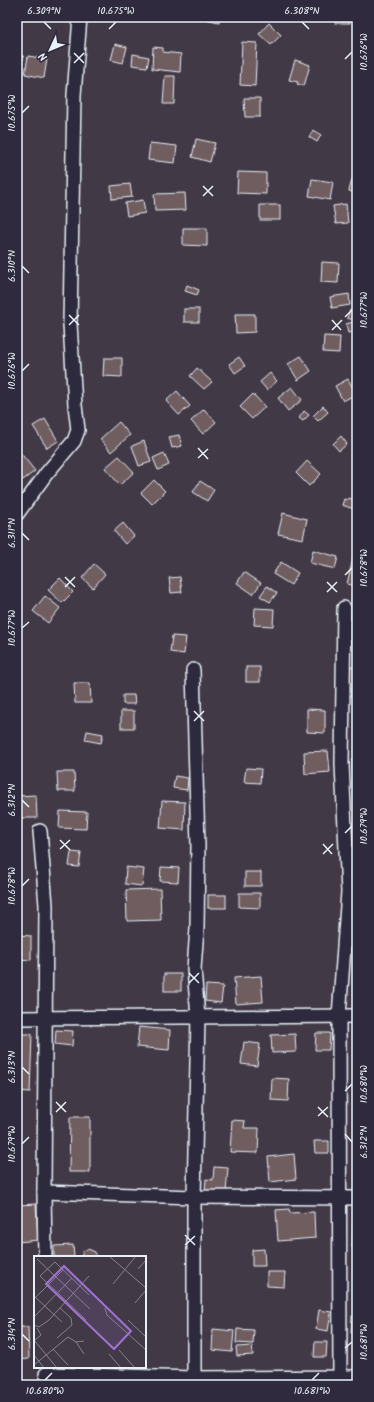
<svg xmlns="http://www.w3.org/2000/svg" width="374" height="1402" viewBox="0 0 374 1402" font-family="Kalam,sans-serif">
<rect width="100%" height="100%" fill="#423947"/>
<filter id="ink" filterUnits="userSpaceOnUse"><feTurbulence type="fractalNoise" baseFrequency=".025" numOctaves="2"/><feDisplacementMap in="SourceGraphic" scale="8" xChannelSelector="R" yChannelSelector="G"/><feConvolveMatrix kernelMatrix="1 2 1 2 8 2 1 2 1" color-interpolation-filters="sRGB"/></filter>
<g filter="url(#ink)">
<g fill="#705d5e" stroke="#e8f1f8">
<polygon points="196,17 220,17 219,22"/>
<rect x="335" y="17" width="15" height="6"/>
<polygon points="269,23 281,35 271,45 259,34"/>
<polygon points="242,42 257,43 255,86 240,85"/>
<polygon points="115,44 127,47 123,63 111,60"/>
<polygon points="153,47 163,48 163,52 181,54 180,72 152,69"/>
<polygon points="17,54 24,56 22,63 17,62"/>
<polygon points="133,54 149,57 147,67 132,65"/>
<polygon points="28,56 47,59 44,78 25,74"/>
<polygon points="295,60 310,65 304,86 297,84 298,82 289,80"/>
<polygon points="165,76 175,76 174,104 163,104"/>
<polygon points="244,98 260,98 260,117 245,117"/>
<polygon points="313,130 321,135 317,142 309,137"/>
<polygon points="196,139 215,143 210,162 192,157"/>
<polygon points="150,143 177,146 175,163 148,160"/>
<polygon points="238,172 266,173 266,194 237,193"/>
<polygon points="312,179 333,182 330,200 309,196"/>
<polygon points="352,179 357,180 357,193 349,191"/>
<polygon points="130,184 132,197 112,199 111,186"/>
<polygon points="185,193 186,210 155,211 154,194"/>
<polygon points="143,200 145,213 127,216 125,203"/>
<polygon points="346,204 348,223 336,224 333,206"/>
<rect x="260" y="205" width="20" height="15"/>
<polygon points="183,228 207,228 207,246 183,245"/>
<polygon points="322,262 339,263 338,283 321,282"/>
<polygon points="187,285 199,290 197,295 185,291"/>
<polygon points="349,294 350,305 332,308 330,297"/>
<rect x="184" y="309" width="15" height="13"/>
<polygon points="350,310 357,312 357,321 347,318"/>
<polygon points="235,314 255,314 255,332 236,333"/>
<polygon points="357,321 357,331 348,333 346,324"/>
<polygon points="324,336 340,337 339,353 323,352"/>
<polygon points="301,356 311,371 298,380 288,364"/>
<polygon points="239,357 245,366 235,373 229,364"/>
<polygon points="104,358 122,358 122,377 103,376"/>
<polygon points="197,368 212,382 204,389 190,376"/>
<polygon points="270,373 277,381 267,390 260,382"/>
<polygon points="348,379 356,394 343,401 335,386"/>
<polygon points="292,387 302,400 288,411 278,398"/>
<polygon points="177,391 190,406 179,415 166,401"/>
<polygon points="253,394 265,407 252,419 240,407"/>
<polygon points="323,406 328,412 318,421 313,416"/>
<polygon points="204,409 216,422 203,434 191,421"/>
<polygon points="304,411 309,415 303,421 299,418"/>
<polygon points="45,419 58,441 47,448 33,426"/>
<polygon points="119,422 130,435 111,452 100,439"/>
<polygon points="179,435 182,446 172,448 169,437"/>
<polygon points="341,436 347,444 339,451 333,444"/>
<polygon points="144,441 151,462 139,466 132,446"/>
<polygon points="19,451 35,471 23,480 17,472 17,453"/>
<polygon points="164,453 169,465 158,470 153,458"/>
<polygon points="119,456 134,472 120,485 105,468"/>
<polygon points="307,461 321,474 309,486 296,473"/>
<polygon points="154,480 165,491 152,504 141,493"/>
<polygon points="200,481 214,490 207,501 193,492"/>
<polygon points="348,498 356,500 354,509 342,505 344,499 347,500"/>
<polygon points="283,513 307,519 303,539 278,534"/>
<polygon points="123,523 134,536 125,544 114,531"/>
<polygon points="313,550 338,557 335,569 310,563"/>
<polygon points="353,558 357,559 357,586 347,584"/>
<polygon points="281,562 298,573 291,585 273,574"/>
<polygon points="94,564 105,574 93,588 82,578"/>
<polygon points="244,572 261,583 253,594 237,583"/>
<polygon points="180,577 182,592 171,593 169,578"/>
<polygon points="60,578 73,592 62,603 48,590"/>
<polygon points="267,586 277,593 270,602 260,596"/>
<polygon points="352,591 357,591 357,607 351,607"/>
<polygon points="45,596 60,608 48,623 33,611"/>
<polygon points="255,608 274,609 273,626 254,625"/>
<polygon points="172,636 186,637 184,654 170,652"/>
<rect x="246" y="667" width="14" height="15"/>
<polygon points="346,667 357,667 357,689 345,688"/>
<polygon points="74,683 90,683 91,703 75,703"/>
<polygon points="123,695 134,695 135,704 123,704"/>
<polygon points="307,709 325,710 325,733 307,732"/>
<rect x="121" y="711" width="13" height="17"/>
<polygon points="87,731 103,734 101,743 85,740"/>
<polygon points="328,751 330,772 305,774 304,752"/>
<polygon points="352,760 357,760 357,787 353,787"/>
<polygon points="246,768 261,769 260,783 244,782"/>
<polygon points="57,772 74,772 75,791 58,791"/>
<polygon points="175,776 188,778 187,790 173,788"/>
<polygon points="36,795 37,818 17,818 17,796"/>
<polygon points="162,801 185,802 184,830 160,828"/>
<polygon points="60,811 87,812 86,829 59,828"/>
<polygon points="71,852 81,853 79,867 69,866"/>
<polygon points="126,867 144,869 142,886 125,884"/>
<polygon points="161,867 179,868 178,882 160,881"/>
<rect x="245" y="872" width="16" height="14"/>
<polygon points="160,889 161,920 127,921 126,890"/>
<polygon points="239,893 260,893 260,908 239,907"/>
<rect x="208" y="895" width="18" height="13"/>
<polygon points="17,935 31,936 31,960 17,959"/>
<rect x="355" y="944" width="2" height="29"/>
<rect x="164" y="974" width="17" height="17"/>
<polygon points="261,976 263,1002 236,1004 234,978"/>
<polygon points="206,985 223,986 221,1003 205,1001"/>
<polygon points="139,1027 170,1030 169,1050 137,1047"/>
<polygon points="56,1030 73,1031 72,1046 55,1044"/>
<polygon points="316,1033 330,1033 329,1050 315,1050"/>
<polygon points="17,1034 32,1034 30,1092 17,1091"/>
<polygon points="295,1034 296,1052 272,1053 271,1035"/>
<polygon points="244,1042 260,1044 257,1066 241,1064"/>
<polygon points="272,1078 289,1079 288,1101 271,1100"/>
<polygon points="70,1117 90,1117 90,1172 69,1172"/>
<polygon points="232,1120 245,1121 244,1128 259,1128 258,1153 230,1152"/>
<polygon points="314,1141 329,1141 329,1153 315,1153"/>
<polygon points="294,1154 296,1179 270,1182 268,1157"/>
<polygon points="214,1167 228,1168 226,1193 205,1191 206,1179 213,1180"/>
<polygon points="36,1204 38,1240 17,1242 17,1205"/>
<polygon points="289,1209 290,1213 314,1212 315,1238 278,1241 276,1210"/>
<polygon points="353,1224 357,1224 357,1248 352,1248"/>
<polygon points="73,1245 74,1257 54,1257 54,1246"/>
<polygon points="88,1249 95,1252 97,1257 81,1257 83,1251"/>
<polygon points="264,1249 265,1266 252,1266 252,1250"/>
<polygon points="267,1272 285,1272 284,1287 267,1286"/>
<polygon points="319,1310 331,1312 328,1331 316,1329"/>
<polygon points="352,1316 357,1316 357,1333 351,1333"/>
<polygon points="17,1327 28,1327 29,1359 17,1360"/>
<polygon points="213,1329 234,1331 232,1352 212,1350"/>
<polygon points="237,1329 254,1330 253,1344 236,1343"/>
<polygon points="315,1342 327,1342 326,1357 314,1357"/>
<polygon points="252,1346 253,1355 237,1356 236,1347"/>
</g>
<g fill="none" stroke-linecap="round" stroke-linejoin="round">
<defs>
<g id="street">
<polyline points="17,514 46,474 74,441 78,430 75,405 70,324 74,95 80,17"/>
<polyline points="193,670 198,845 197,928 194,969 198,1017 194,1197 194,1385"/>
<polyline points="40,831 46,905 44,1192 45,1257"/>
<polyline points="17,1018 357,1016"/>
<polyline points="44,1192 194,1197 357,1198"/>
<polyline points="46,1374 194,1378 357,1377"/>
<polyline points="340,1385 339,1016 348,892 342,764 344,608"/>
</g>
</defs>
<use href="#street" stroke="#e8f1f8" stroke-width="16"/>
<use href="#street" stroke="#2f2a3d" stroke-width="13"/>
</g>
</g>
<path fill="none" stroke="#e8f1f8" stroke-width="1.5" d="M 44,22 L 51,29M 302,22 L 309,29M 109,29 L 116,22M 74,53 L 84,63M 345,59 L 352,52M 74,63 L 84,53M 22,113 L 29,106M 203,186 L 213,196M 203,196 L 213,186M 22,266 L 29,273M 69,315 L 79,325M 345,317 L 352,310M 332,320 L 341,330M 69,325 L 79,315M 332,330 L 342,320M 22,371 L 29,364M 198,448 L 208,459M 198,458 L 208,449M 22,533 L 29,540M 345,575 L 352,568M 65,577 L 75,587M 327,582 L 337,592M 65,587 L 75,577M 327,592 L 337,582M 22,628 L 29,622M 194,711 L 204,721M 194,721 L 204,711M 22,800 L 29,807M 345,833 L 352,826M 60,840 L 70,850M 323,844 L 332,854M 60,849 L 70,840M 323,854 L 333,844M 22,886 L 29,879M 189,973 L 199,983M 189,983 L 199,973M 22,1067 L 29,1074M 345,1091 L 352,1084M 56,1102 L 66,1112M 318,1107 L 328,1117M 56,1112 L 66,1102M 318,1116 L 328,1107M 345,1134 L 352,1142M 22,1144 L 29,1137M 185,1235 L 195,1245M 185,1245 L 195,1236M 22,1334 L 29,1341M 345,1348 L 352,1342M 45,1380 L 52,1373M 312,1380 L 319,1373"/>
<g transform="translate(34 1256)">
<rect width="112" height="112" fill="#423947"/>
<path fill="none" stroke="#84838e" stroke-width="1" d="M 75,0 L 112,32M 3,3 L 56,53M 104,13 L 112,4M 79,28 L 102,0M 0,40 L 28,66M 1,42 L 29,14M 101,47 L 112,34M 71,52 L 73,59 L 112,94M 0,61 L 38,22M 52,64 L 6,20 L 21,6 L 55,39M 94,64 L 112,81M 0,69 L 5,71 L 15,64 L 55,20M 23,82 L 38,69 L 37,62 L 26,52M 0,84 L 23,112M 0,85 L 7,79 L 3,72M 42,86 L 50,98M 19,93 L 34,109M 85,94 L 101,112M 75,98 L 87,112M 0,99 L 10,112M 0,109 L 34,81 L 42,86 L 50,85"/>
<path fill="#a171d3" fill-opacity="0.15" stroke="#a171d3" stroke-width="2" d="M 30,10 L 97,75 L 80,93 L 12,28 Z"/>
<rect width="112" height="112" fill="none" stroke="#e8f1f8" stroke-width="2"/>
</g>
<rect width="374" height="1402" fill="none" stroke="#2f2a3d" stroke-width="44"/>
<g transform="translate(50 50) rotate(226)" stroke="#2f2a3d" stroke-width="3" paint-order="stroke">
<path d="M0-3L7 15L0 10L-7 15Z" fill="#e8f1f8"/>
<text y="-6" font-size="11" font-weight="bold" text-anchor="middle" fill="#e8f1f8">N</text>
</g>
<rect x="22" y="22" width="330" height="1358" fill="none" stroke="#e8f1f8" stroke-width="1.5"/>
<g font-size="10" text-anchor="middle" fill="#e8f1f8">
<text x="44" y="14">6.309°N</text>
<text x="116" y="14">10.675°W</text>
<text x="302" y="14">6.308°N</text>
<text transform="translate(363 52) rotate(-90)" y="4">10.676°W</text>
<text transform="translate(11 113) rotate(-90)" y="4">10.675°W</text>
<text transform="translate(11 266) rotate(-90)" y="4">6.310°N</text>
<text transform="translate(363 310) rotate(-90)" y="4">10.677°W</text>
<text transform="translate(11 371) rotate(-90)" y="4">10.676°W</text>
<text transform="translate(11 533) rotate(-90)" y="4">6.311°N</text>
<text transform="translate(363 568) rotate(-90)" y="4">10.678°W</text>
<text transform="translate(11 628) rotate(-90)" y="4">10.677°W</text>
<text transform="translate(11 800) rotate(-90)" y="4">6.312°N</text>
<text transform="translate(363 826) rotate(-90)" y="4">10.679°W</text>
<text transform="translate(11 886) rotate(-90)" y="4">10.678°W</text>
<text transform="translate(11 1067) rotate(-90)" y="4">6.313°N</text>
<text transform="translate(363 1084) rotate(-90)" y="4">10.680°W</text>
<text transform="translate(363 1142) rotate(-90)" y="4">6.312°N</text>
<text transform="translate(11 1144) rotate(-90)" y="4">10.679°W</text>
<text transform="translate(11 1334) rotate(-90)" y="4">6.314°N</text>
<text transform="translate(363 1342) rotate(-90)" y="4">10.681°W</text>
<text x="45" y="1394">10.680°W</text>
<text x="312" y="1394">10.681°W</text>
</g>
</svg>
